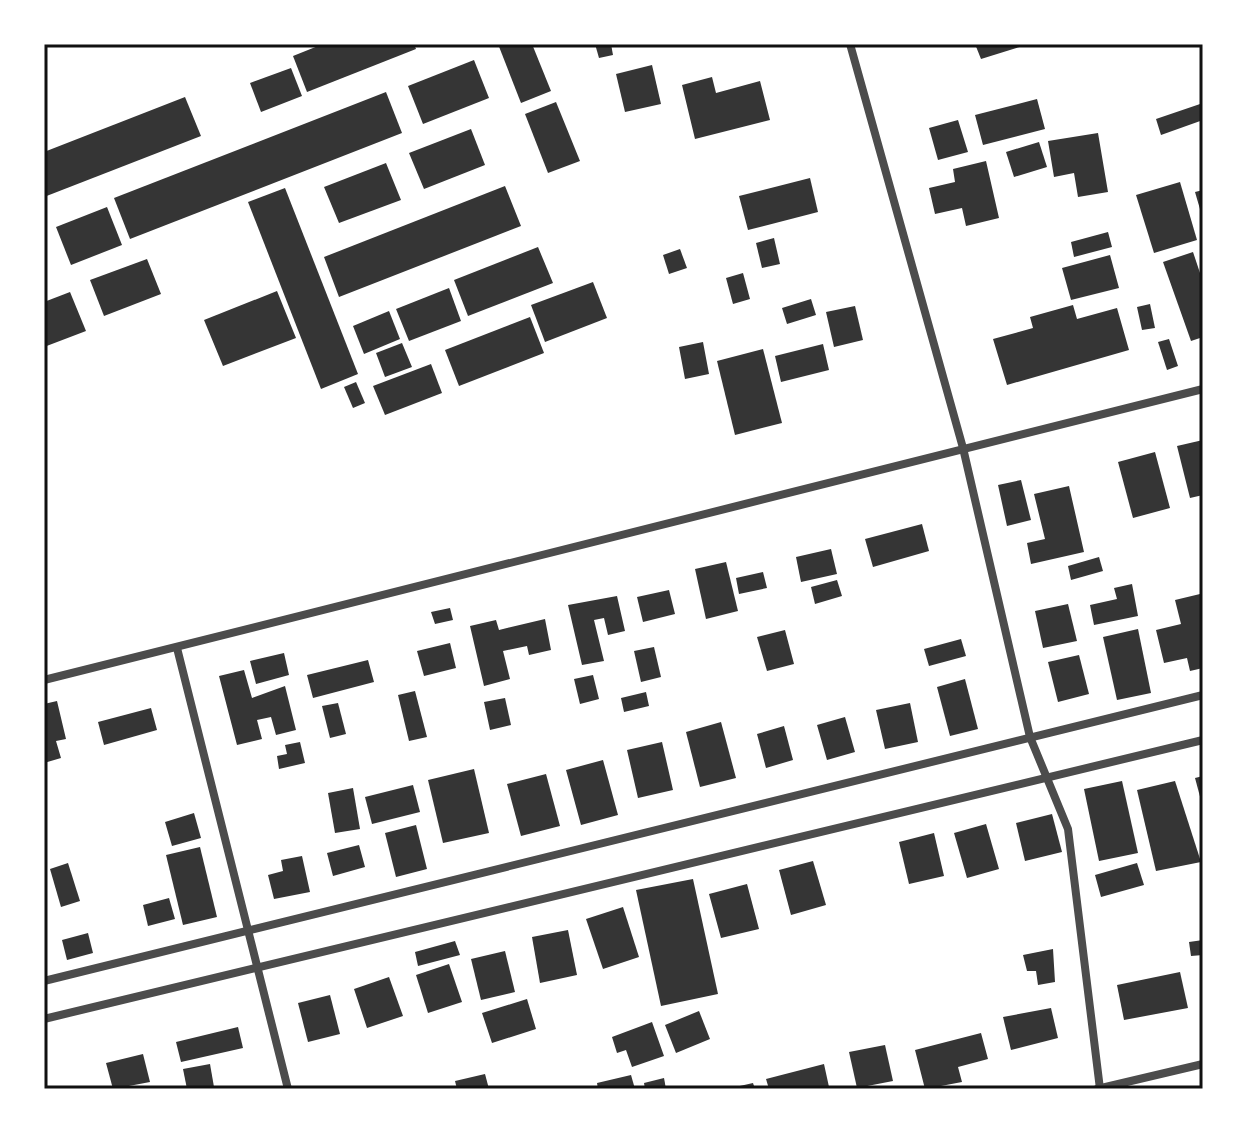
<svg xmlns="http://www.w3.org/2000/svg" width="1247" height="1133" viewBox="0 0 1247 1133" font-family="'Nunito Sans',sans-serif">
<rect width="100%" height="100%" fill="#fff"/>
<g fill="#353535">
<polygon points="323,44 414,44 416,49 307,92 293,56"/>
<polygon points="498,44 532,44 551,91 521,103"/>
<polygon points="595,44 611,44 613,55 599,58"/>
<polygon points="975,44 1026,44 1026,45 981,59"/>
<polygon points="474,60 489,98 423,124 408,86"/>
<polygon points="652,65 661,104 625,112 616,74"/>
<polygon points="291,68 302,96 261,112 250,83"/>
<polygon points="712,77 716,93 760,81 770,120 695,139 682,85"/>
<polygon points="386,92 402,133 130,239 114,198"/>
<polygon points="185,97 201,136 44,197 44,152"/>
<polygon points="1037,99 1045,129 983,145 975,115"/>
<polygon points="556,102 580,161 548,173 525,114"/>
<polygon points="1203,103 1203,120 1161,135 1156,119"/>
<polygon points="958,120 968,152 938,160 929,128"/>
<polygon points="471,129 485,165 424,189 409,153"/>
<polygon points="1098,133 1108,192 1078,197 1074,173 1054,177 1048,141"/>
<polygon points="1039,142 1047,167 1014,177 1006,152"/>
<polygon points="986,161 999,218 966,226 962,208 935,214 929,188 955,182 953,169"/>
<polygon points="386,163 401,200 339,223 324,187"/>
<polygon points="810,178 818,212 748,230 739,196"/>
<polygon points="1180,182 1197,240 1154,253 1136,195"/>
<polygon points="505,186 521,226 339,297 324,257"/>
<polygon points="285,188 358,374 321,389 248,202"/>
<polygon points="1203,190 1203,216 1202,216 1195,192"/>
<polygon points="107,207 122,245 71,265 56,227"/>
<polygon points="1108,232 1112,247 1074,257 1071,242"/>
<polygon points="774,238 780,264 762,268 756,243"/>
<polygon points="538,247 553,283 468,316 454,280"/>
<polygon points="680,249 687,268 669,274 663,255"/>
<polygon points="1193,252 1203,282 1203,337 1191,341 1163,262"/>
<polygon points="1110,255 1119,288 1071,300 1062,268"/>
<polygon points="147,259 161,294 104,316 90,280"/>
<polygon points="743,273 750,299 733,304 726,278"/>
<polygon points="593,282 607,318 545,342 531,305"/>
<polygon points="449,288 461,321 409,341 396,309"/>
<polygon points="277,291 296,338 223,366 204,320"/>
<polygon points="70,292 86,331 44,347 44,302"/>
<polygon points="811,299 816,315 787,324 782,308"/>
<polygon points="1150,304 1155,328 1142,330 1137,307"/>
<polygon points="1073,305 1077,319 1117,308 1129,350 1007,385 993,339 1033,328 1030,317"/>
<polygon points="855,306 863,340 834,347 826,312"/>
<polygon points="389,311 400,339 364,354 353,326"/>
<polygon points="530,317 544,353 459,386 445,350"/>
<polygon points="1169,339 1178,366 1167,370 1158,342"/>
<polygon points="703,342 709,374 685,379 679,347"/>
<polygon points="402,343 412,367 385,377 376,353"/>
<polygon points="823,344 829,370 781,382 775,356"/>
<polygon points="763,349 782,423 735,435 717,361"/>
<polygon points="431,364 442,393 385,415 373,386"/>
<polygon points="356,382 365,403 353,408 344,387"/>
<polygon points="1203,440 1203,495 1190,498 1177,446"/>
<polygon points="1155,452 1170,508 1133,518 1118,462"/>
<polygon points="1021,480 1031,520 1007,526 998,485"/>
<polygon points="1069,486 1084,552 1031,564 1027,543 1045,539 1034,494"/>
<polygon points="922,524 929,551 873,567 865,539"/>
<polygon points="831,549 837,574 801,582 796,557"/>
<polygon points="1099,557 1103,571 1071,580 1068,566"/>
<polygon points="726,562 738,611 706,619 695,569"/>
<polygon points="763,572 767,588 739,594 736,578"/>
<polygon points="837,580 842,596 815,604 811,587"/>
<polygon points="1132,584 1138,616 1094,625 1090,605 1117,599 1114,588"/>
<polygon points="669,590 675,614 643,622 637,597"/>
<polygon points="1200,594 1203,668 1190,671 1187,658 1164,663 1156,630 1181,624 1175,600"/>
<polygon points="617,596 625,631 608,635 604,618 594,620 604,661 582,665 568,605"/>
<polygon points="1068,604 1077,641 1043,648 1035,611"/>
<polygon points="450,608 453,620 435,624 431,612"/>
<polygon points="545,619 551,650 529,655 527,646 503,651 510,679 484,686 470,626 496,620 499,630"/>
<polygon points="1138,629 1151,693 1117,700 1103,637"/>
<polygon points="785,630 794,664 767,671 757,637"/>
<polygon points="961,639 966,656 929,666 924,649"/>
<polygon points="450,643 456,668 424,676 417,651"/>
<polygon points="654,647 661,677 641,682 634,651"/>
<polygon points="284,653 289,675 256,684 250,661"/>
<polygon points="1079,655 1089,694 1058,702 1048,662"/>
<polygon points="368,660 374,682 313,698 307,675"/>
<polygon points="244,670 252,698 285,686 296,730 276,735 271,717 257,720 262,739 237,745 219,676"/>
<polygon points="593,675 599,699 580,704 574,679"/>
<polygon points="965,679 978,729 950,736 937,687"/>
<polygon points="415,691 427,737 409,741 398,695"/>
<polygon points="646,692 649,706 624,712 621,698"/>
<polygon points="505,698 511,725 490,730 484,702"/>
<polygon points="57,701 66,739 56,741 61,758 44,763 44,704"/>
<polygon points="338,703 346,734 330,738 322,706"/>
<polygon points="910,703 918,742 885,749 876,710"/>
<polygon points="151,708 157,730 104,745 98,722"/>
<polygon points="845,717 855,752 827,760 817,725"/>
<polygon points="721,722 736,778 700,787 686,732"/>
<polygon points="784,726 793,760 766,768 757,734"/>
<polygon points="300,742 305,763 279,769 277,756 287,754 285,745"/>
<polygon points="662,742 673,790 638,798 627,750"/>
<polygon points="603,760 618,815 581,825 566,770"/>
<polygon points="474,769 489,833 443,843 428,780"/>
<polygon points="546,774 560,826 521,836 507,784"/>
<polygon points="1203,776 1203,804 1202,804 1195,778"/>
<polygon points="1122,781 1138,853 1099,861 1084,789"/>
<polygon points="1175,781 1201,862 1156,871 1137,790"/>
<polygon points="413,785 420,812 372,824 365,797"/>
<polygon points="353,788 360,829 335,833 328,793"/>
<polygon points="194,813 201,838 172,846 165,822"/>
<polygon points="1052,814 1062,852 1025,861 1016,823"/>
<polygon points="986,824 999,869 967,878 954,833"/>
<polygon points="416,825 427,869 396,877 385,833"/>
<polygon points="934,833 944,876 909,884 899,842"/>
<polygon points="359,845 365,867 333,876 327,853"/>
<polygon points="200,847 217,917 183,925 166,855"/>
<polygon points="302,856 310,892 274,899 268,875 283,871 281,860"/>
<polygon points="813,861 826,905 791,915 779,870"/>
<polygon points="68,863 80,901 61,907 50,869"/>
<polygon points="1137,863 1144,885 1101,897 1095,875"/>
<polygon points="693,879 718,994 661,1006 636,890"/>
<polygon points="747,884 759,929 721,938 709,894"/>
<polygon points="169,898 175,919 148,926 143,905"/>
<polygon points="623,907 639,957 603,969 586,919"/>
<polygon points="568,930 577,975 540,983 532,937"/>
<polygon points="88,933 93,953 67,960 62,940"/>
<polygon points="1203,940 1203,955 1191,956 1189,942"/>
<polygon points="455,941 460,955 418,966 415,952"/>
<polygon points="1053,949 1055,982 1038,985 1036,971 1027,971 1023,955"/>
<polygon points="505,951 515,992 481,1000 471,959"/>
<polygon points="449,964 462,1002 428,1013 416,975"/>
<polygon points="1180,972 1188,1008 1124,1020 1117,985"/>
<polygon points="389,977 403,1016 367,1028 354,989"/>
<polygon points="330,995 340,1034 308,1042 298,1003"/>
<polygon points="527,999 536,1029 492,1043 482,1013"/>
<polygon points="1051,1008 1058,1038 1011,1050 1003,1017"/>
<polygon points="699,1011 710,1039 676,1053 665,1025"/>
<polygon points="652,1022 664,1056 632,1067 626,1050 617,1053 612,1037"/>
<polygon points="238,1027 243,1048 181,1062 176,1042"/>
<polygon points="981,1033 988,1059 958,1067 962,1082 925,1089 915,1050"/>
<polygon points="885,1045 893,1081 857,1088 849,1052"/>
<polygon points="143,1054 150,1082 113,1089 106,1063"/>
<polygon points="210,1064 214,1087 187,1089 183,1069"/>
<polygon points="824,1064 829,1087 769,1089 766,1079"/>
<polygon points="485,1074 489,1089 457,1089 455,1081"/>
<polygon points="631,1075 635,1089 598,1089 597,1083"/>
<polygon points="664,1078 666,1089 645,1089 644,1083"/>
<polygon points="753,1083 755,1089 731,1089 731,1088"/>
</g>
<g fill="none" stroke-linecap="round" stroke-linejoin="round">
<g stroke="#4c4c4c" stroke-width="8">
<polyline points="850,44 963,448 1030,737 1068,829 1100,1089"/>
<polyline points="177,648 288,1089"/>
<polyline points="44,680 1203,389"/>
<polyline points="44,981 1203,695"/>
<polyline points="44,1019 1203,740"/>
<polyline points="1097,1089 1203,1064"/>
</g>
</g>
<rect width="1247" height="1133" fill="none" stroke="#ffffff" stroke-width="92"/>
<rect x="46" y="46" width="1155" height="1041" fill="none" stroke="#111" stroke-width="3"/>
</svg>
